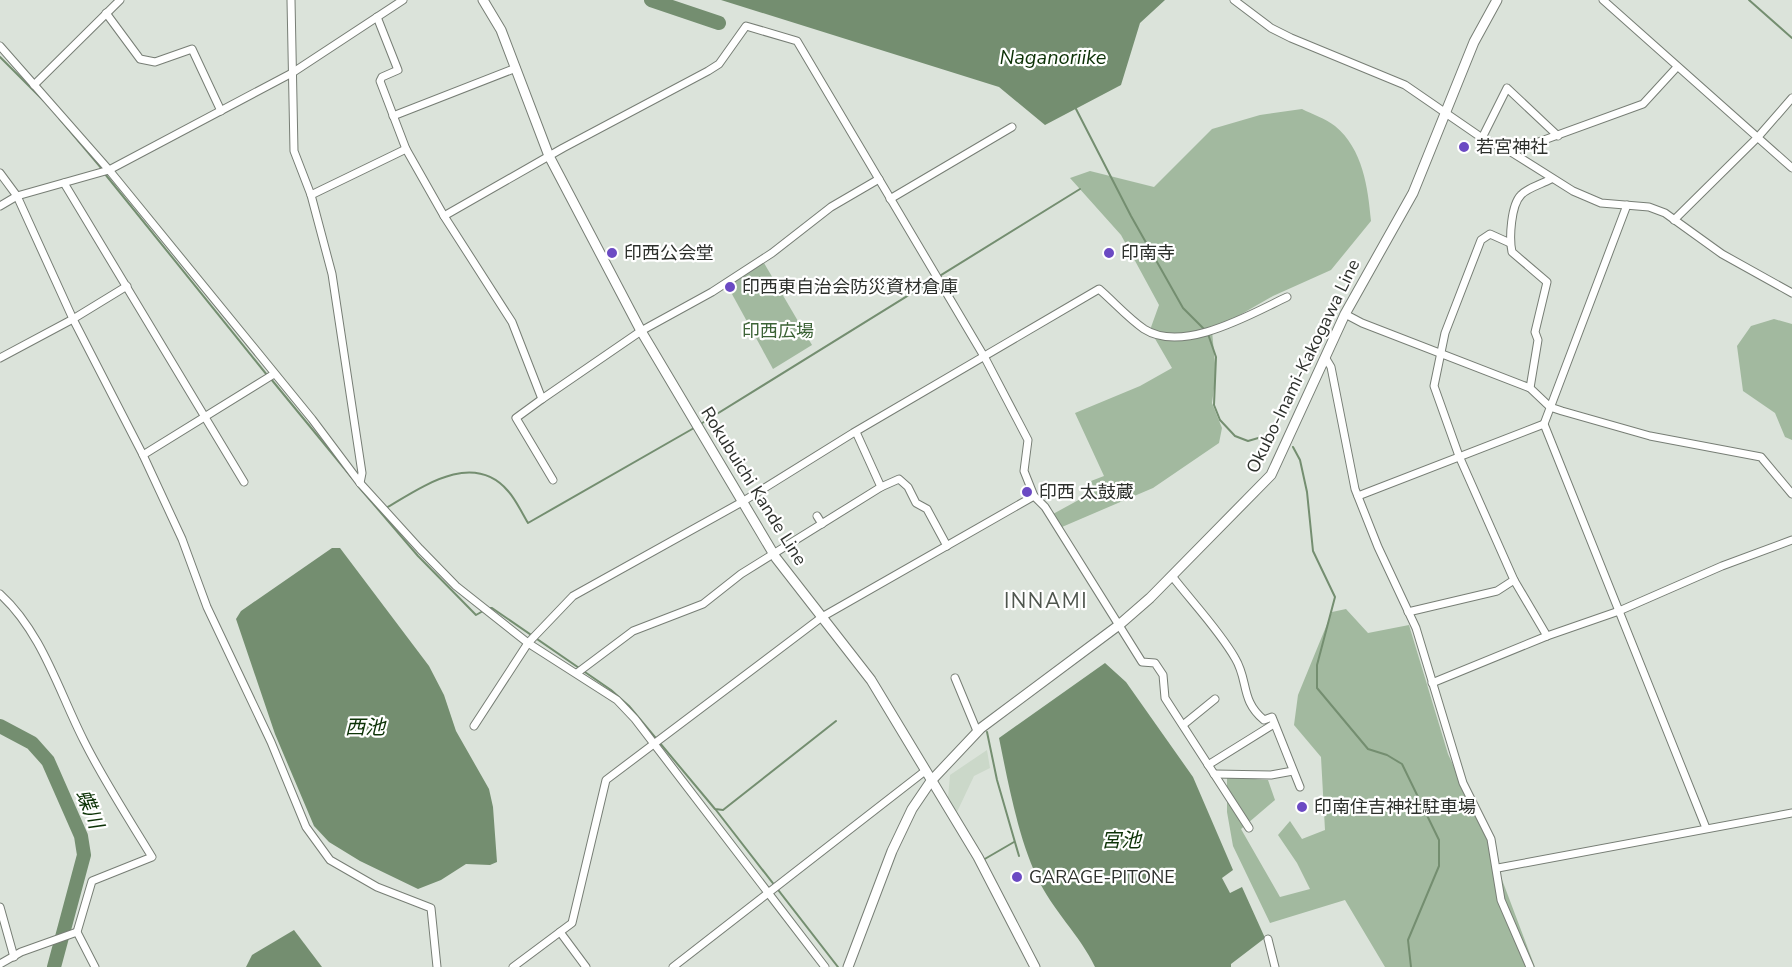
<svg xmlns="http://www.w3.org/2000/svg" width="1792" height="967" viewBox="0 0 1792 967" font-family="'Nunito Sans','Noto Sans JP',sans-serif">
<rect width="100%" height="100%" fill="#dbe3da"/>
<polygon fill="#cbd8c9" points="987,750 990,768 974,776 956,814 948,798 950,775"/>
<g fill="#a2b99f">
<path d="M 1302,109 C 1312,114 1326,119 1335,126 C 1363,149 1368,188 1371,221 L 1331,270 L 1273,296 L 1212,331 L 1216,374 L 1212,403 L 1222,428 L 1219,443 L 1153,488 L 1062,527 L 1053,514 L 1095,491 L 1091,481 L 1104,476 L 1075,413 L 1140,386 L 1172,368 L 1150,330 L 1159,305 L 1121,235 L 1070,178 L 1090,171 L 1154,187 L 1212,129 L 1260,115 Z"/>
<polygon points="764,263 812,345 773,369 727,285"/>
<polygon points="1774,319 1792,324 1792,440 1785,437 1775,413 1743,391 1737,346 1751,326"/>
<polygon points="1346,609 1368,633 1409,625 1448,754 1484,832 1535,967 1385,967 1345,900 1270,923 1233,846 1227,812 1227,777 1268,780 1275,800 1241,829 1280,897 1310,889 1297,863 1278,835 1290,821 1302,839 1325,830 1321,757 1294,725 1298,695 1332,612"/>
</g>
<g fill="#748e70">
<polygon points="721,0 1165,0 1140,23 1121,85 1045,125 999,87"/>
<polygon points="332,548 340,548 429,666 444,695 456,731 489,789 493,807 497,862 490,865 466,864 441,880 418,889 360,861 329,842 314,826 275,734 236,619 241,611"/>
<path d="M 1105,663 L 1126,682 L 1193,777 L 1233,870 L 1222,878 L 1230,893 L 1242,887 L 1265,938 L 1231,964 L 1231,967 L 1095,967 C 1080,935 1052,910 1037,877 C 1018,837 1008,782 999,738 Z"/>
<polygon points="294,930 322,967 246,967 252,955"/>
</g>
<g fill="none" stroke-linecap="round" stroke-linejoin="round">
<g stroke="#748e70" stroke-width="2">
<polyline points="1749,0 1792,38"/>
<polyline points="0,57 50,107"/>
<polyline points="1075,107 1131,216 1183,308 1204,329"/>
<polyline points="59,118 102,169"/>
<polyline points="105,174 267,375"/>
<polyline points="1208,334 1216,357 1214,405 1220,420 1235,436 1248,441 1272,434"/>
<polyline points="271,379 353,479"/>
<polyline points="699,425 1080,189"/>
<polyline points="1293,447 1300,460 1307,492 1313,551 1335,597 1317,665 1317,688 1368,749 1387,755 1402,764 1439,840 1439,866 1408,940 1411,967"/>
<polyline points="358,486 418,556 476,615 483,611"/>
<path d="M 386,508 C 422,487 473,450 508,491 C 516,500 522,513 528,523 L 694,428"/>
<polyline points="488,608 492,608 611,690 629,706 715,809 723,810 836,721"/>
<polyline points="987,732 997,780 1019,856"/>
<polyline points="716,810 838,967"/>
<polyline points="983,860 1014,842"/>
</g>
<g stroke="#748e70" stroke-width="14">
<polyline points="651,0 719,23"/>
<polyline points="0,726 32,743 48,761 81,836 84,855 54,967"/>
</g>
<defs>
<g id="minor">
<polyline points="291,0 294,151 311,195 332,274 362,473 360,483"/>
<polyline points="1234,0 1271,28 1291,38 1405,85 1482,138 1511,152 1573,191 1601,203 1649,207 1665,213 1722,254 1792,293"/>
<polyline points="1603,0 1792,168"/>
<polyline points="106,13 140,59 155,62 192,49 221,111"/>
<polyline points="377,17 398,70 382,77 380,81 406,149"/>
<polyline points="0,46 109,170 312,419 360,483 420,549 456,586 528,643 617,700 635,719 825,967"/>
<polyline points="34,85 120,0"/>
<polyline points="393,116 516,68"/>
<polyline points="1482,138 1507,88 1558,136"/>
<polyline points="1511,152 1643,104 1677,67"/>
<polyline points="0,173 17,196 73,319 143,455 182,539 207,607 271,742 306,827 330,860 377,887 431,908 437,967"/>
<polyline points="64,183 244,482"/>
<polyline points="311,195 406,149 444,216 512,322 542,399 641,331 712,292 772,253 831,207 879,179"/>
<polyline points="890,199 1012,127"/>
<polyline points="1627,205 1544,424 1706,828"/>
<polyline points="0,206 17,196 109,170 292,73 403,0"/>
<polyline points="444,216 563,148 708,71 719,64 746,26 797,41 985,358 1028,440 1024,471 1034,496 1045,507 1142,662 1155,663 1163,675 1165,698 1249,828"/>
<polyline points="1674,220 1758,137 1792,98"/>
<polyline points="1345,314 1362,323 1530,388 1550,407 1562,411 1650,436 1761,457 1792,494"/>
<polyline points="1325,357 1331,367 1355,489 1378,547 1416,628 1463,783 1491,839 1501,900 1530,967"/>
<polyline points="0,358 73,319 127,286"/>
<path d="M 1530,388 L 1538,340 L 1535,332 L 1547,282 L 1512,252 C 1509,238 1511,205 1521,195 C 1527,188 1542,184 1551,179"/>
<polyline points="542,399 516,418 553,480"/>
<polyline points="856,432 881,487"/>
<polyline points="143,455 274,374"/>
<polyline points="1358,496 1544,424"/>
<polyline points="817,516 822,524"/>
<path d="M 1172,576 C 1192,602 1219,630 1235,658 C 1249,681 1240,700 1264,720 L 1272,717 L 1300,787"/>
<polyline points="1514,580 1547,636"/>
<path d="M 0,594 C 42,632 59,692 84,741 C 104,781 129,819 152,857 L 92,881 L 77,932 L 95,967"/>
<polyline points="1408,612 1497,591 1514,580 1459,456 1434,386 1445,333 1481,240 1490,234 1510,243"/>
<polyline points="577,673 633,631 703,604 741,574 881,487 899,479 908,487 916,503 927,509 947,546"/>
<polyline points="955,678 977,731"/>
<polyline points="1432,683 1547,636 1619,611 1722,566 1792,540"/>
<polyline points="1183,725 1215,699"/>
<path d="M 474,726 L 528,643 L 573,596 L 742,502 L 853,433 L 1099,289 C 1114,302 1128,318 1144,329 C 1183,354 1251,314 1287,297"/>
<polyline points="1208,765 1274,724"/>
<polyline points="1214,774 1271,775 1293,771"/>
<polyline points="1498,868 1792,813"/>
<polyline points="0,907 14,957"/>
<polyline points="560,932 586,967"/>
<polyline points="1268,939 1275,967"/>
<polyline points="0,964 21,952 77,932"/>
<polyline points="513,967 572,923 606,780 822,617 1034,496"/>
<polyline points="673,967 925,771"/>
</g>
<g id="secondary">
<polyline points="483,0 501,30 549,156 641,331 776,558 871,680 978,857 1035,967"/>
<polyline points="848,967 892,851 912,809 931,781 981,728 1119,625 1150,598 1271,475 1345,314 1413,193 1474,42 1497,0"/>
</g>
</defs>
<use href="#minor" stroke="#777e75" stroke-width="9"/>
<use href="#secondary" stroke="#777e75" stroke-width="11"/>
<use href="#minor" stroke="#fff" stroke-width="7"/>
<use href="#secondary" stroke="#fff" stroke-width="9"/>
</g>
<g fill="#6b4ac3" stroke="#fff" stroke-width="2">
<circle cx="1464" cy="147" r="6"/>
<circle cx="612" cy="253" r="6"/>
<circle cx="1109" cy="253" r="6"/>
<circle cx="730" cy="287" r="6"/>
<circle cx="1027" cy="492" r="6"/>
<circle cx="1302" cy="807" r="6"/>
<circle cx="1017" cy="877" r="6"/>
</g>
<g text-anchor="middle" stroke-width="4.5" stroke-linejoin="round" paint-order="stroke">
<g font-size="18" fill="#2d302c" stroke="#fff" text-anchor="start">
<text x="1476" y="153">若宮神社</text>
<text x="624" y="259">印西公会堂</text>
<text x="1121" y="259">印南寺</text>
<text x="742" y="293">印西東自治会防災資材倉庫</text>
<text x="1039" y="498">印西 太鼓蔵</text>
<text x="1314" y="813">印南住吉神社駐車場</text>
<text x="1029" y="883">GARAGE-PITONE</text>
</g>
<g font-size="18" fill="#3c6336" stroke="#fff">
<text x="778" y="337">印西広場</text>
</g>
<g font-size="18" fill="#2d302c" stroke="#fff">
<text transform="translate(1303 366) rotate(-64)" y="6">Okubo-Inami-Kakogawa Line</text>
<text transform="translate(754 486) rotate(58)" y="6">Rokubuichi Kande Line</text>
</g>
<g font-size="20" font-style="italic" fill="#0c3206" stroke="#fff">
<text x="1053" y="64">Naganoriike</text>
<text x="365" y="734">西池</text>
<text transform="translate(90 809) rotate(68)" y="7">蝶川</text>
<text x="1121" y="847">宮池</text>
</g>
<g font-size="21" letter-spacing="1.5" fill="#4f564e" stroke="#fff">
<text x="1046" y="608">INNAMI</text>
</g>
</g>
</svg>
